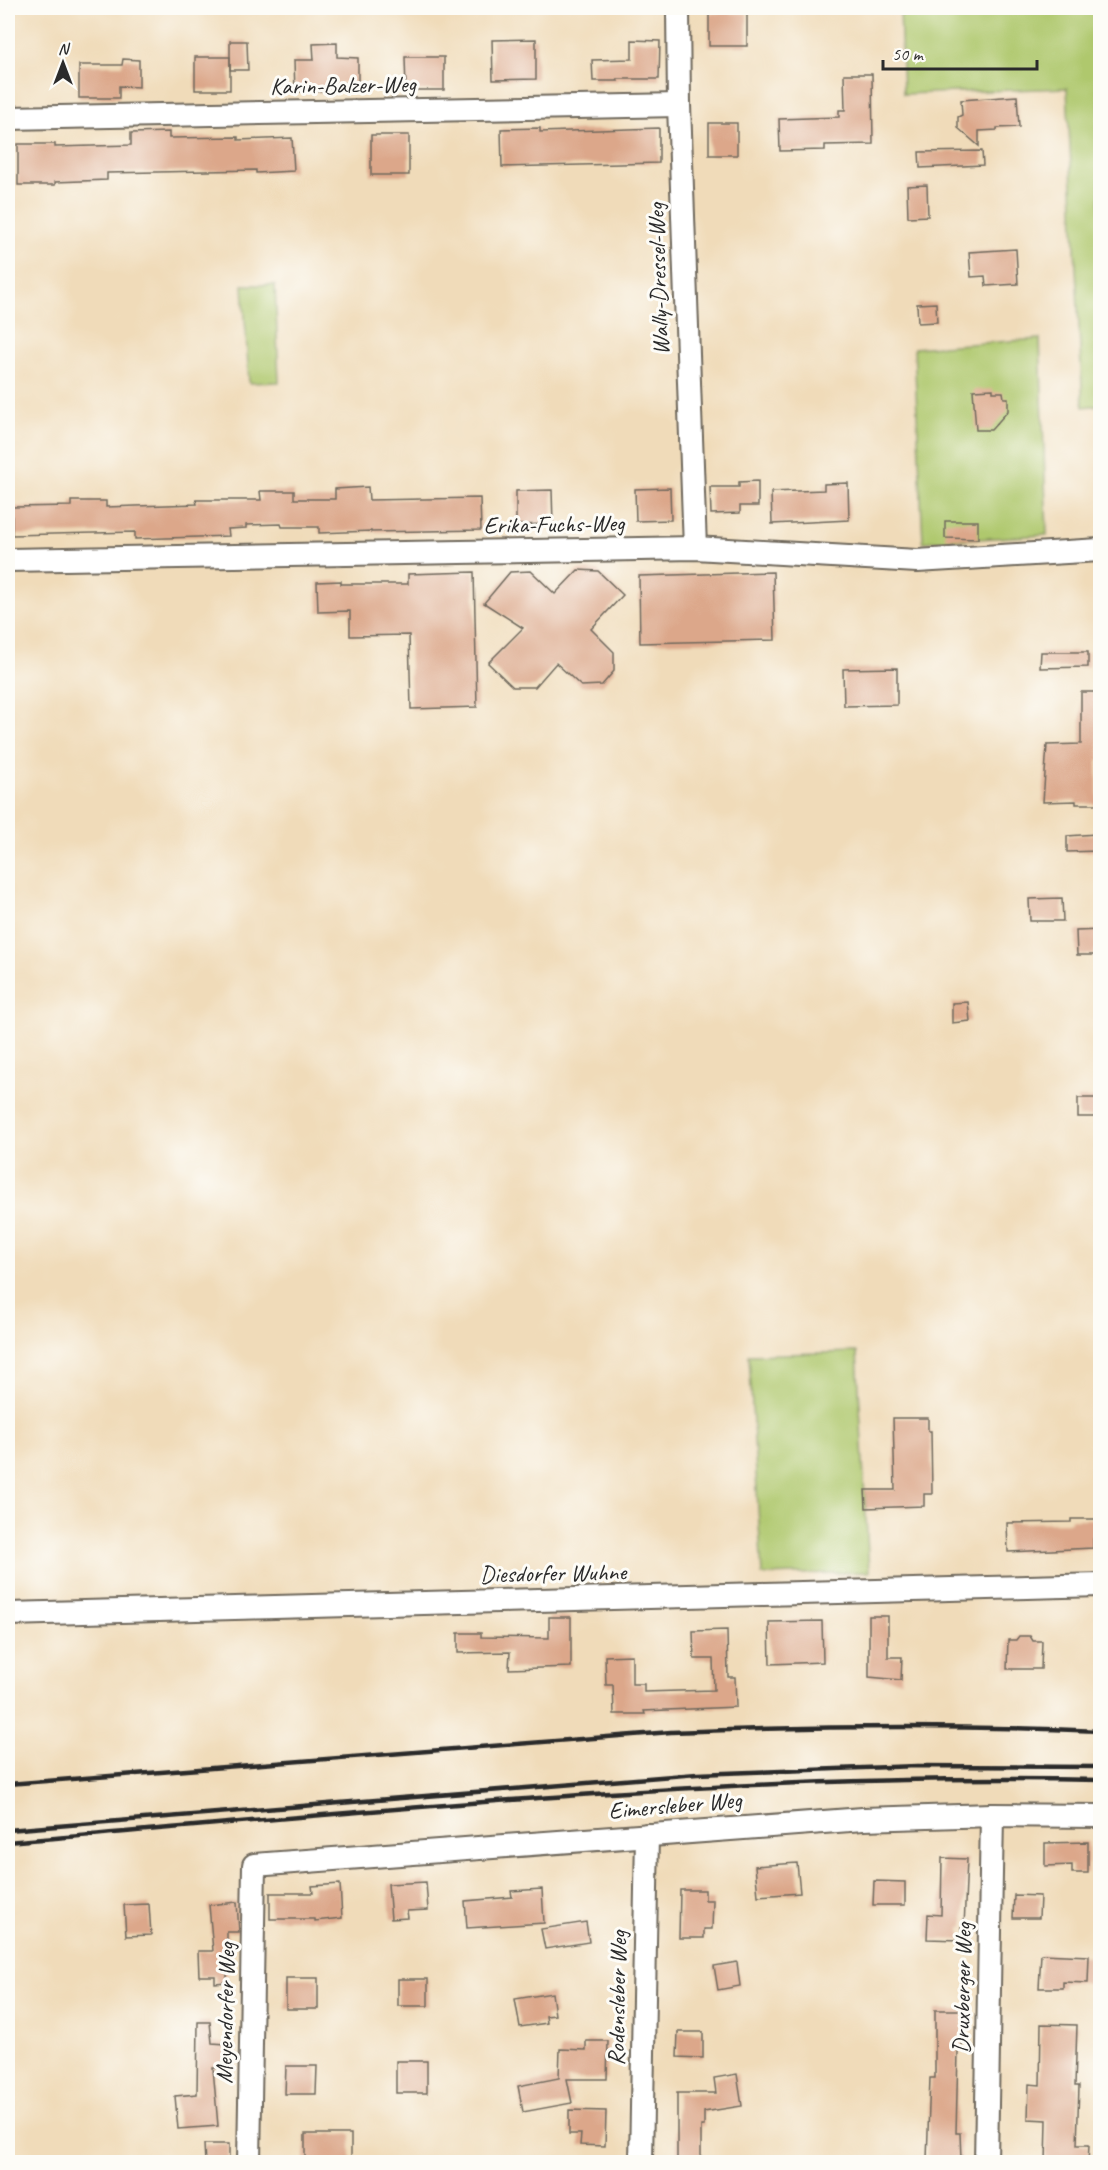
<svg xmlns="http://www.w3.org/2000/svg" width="1108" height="2170" viewBox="0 0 1108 2170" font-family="Caveat,sans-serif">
<rect width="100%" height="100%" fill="#fdfcf7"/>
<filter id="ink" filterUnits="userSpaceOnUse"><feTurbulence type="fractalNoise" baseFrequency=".0167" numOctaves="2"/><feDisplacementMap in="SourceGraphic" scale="12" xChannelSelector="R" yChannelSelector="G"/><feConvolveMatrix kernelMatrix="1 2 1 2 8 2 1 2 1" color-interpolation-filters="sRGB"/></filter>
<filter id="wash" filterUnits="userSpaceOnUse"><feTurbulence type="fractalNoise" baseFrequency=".008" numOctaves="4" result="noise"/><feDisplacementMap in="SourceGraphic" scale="24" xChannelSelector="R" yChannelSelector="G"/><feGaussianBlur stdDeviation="1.35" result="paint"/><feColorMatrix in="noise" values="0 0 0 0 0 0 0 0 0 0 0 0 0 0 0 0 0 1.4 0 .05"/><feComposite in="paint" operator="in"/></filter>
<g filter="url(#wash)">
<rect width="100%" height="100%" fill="#f0dbb9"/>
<g fill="#afc86d" stroke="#6d7a4c" stroke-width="1.5">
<polygon points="900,8 1100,8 1100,405 1083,407 1067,88 903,94"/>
<polygon points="243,285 275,285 279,382 249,383"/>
<polygon points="1040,339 1047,535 923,542 914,348"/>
<polygon points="857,1352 869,1572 762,1575 749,1355"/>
</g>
<g id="blocks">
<g fill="#dca78a">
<rect x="709" y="13" width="38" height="33"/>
<polygon points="536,39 536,79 493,80 492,40"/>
<polygon points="632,40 660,41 659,79 617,79 618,81 593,81 592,60 632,59"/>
<polygon points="230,41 247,41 248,70 230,70"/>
<polygon points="337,43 337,57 358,58 358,83 338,83 338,91 295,92 294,60 314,60 313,44"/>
<rect x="195" y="57" width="35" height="33"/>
<polygon points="405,57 444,57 444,90 406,90"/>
<polygon points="123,59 139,60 139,87 119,86 119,98 79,98 79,65 122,65"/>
<polygon points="844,74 872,74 873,144 825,145 825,150 780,151 779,119 839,117 839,110 845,110"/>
<polygon points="1017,96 1019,127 997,128 997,130 979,131 979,146 958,128 958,117 962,115 961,100"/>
<rect x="709" y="123" width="28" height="32"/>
<polygon points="540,128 540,132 659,128 659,163 502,167 501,129"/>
<polygon points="169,132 169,138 238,137 238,140 292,138 294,171 256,173 256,170 107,173 107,180 55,182 55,185 18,185 18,144 55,144 55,147 131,145 131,133"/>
<rect x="371" y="135" width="38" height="40"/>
<polygon points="982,151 983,165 920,168 919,152"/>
<polygon points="927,185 928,216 908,217 907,186"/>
<polygon points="1016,249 1018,284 986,286 985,276 971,277 969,252"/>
<polygon points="936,303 937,322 918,323 917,304"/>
<polygon points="993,389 993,392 1003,392 1004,398 1008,398 1008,411 991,430 976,430 973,390"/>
<polygon points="758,481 758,506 740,506 740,513 711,514 710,487 739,487 739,482"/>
<polygon points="848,483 849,520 772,524 771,492 824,490 824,484"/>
<polygon points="368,487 369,500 480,498 481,530 371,532 371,531 319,533 319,527 282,527 281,524 246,525 246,528 228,529 229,536 135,539 135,532 12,535 12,507 71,506 71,501 106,501 106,507 197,504 196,500 261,500 260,491 294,491 294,499 335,499 335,489"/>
<polygon points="670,488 671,520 636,521 635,489"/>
<polygon points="552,490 553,524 516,525 516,491"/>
<polygon points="945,521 978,521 978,539 945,538"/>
<polygon points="578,570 598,571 623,595 591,629 614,652 614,671 602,685 581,686 556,663 535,687 513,687 488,663 523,628 484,603 510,572 531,571 555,594"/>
<polygon points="474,572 477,707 411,709 409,635 350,636 350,611 318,612 317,582 341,581 341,584 408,584 408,574"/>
<polygon points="773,572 775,640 640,643 639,576"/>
<polygon points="1041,652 1088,652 1088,667 1040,668"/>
<polygon points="897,668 897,705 844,706 843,669"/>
<polygon points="1081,692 1101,692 1101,729 1098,729 1100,760 1097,760 1098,804 1076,804 1076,801 1043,802 1047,745 1081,744"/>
<polygon points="1096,834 1097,851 1067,852 1067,836"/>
<polygon points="1062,898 1063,921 1030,921 1029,899"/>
<polygon points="1101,930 1101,950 1095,950 1095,955 1077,955 1076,931"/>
<polygon points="968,1002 970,1021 952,1023 952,1003"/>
<rect x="1078" y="1098" width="23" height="19"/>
<polygon points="893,1418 928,1418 928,1431 931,1431 932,1494 924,1494 924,1506 866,1508 865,1490 895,1490"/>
<polygon points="1071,1519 1101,1519 1101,1539 1093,1539 1093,1548 1008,1552 1007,1523 1071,1522"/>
<polygon points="869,1616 888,1616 888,1657 902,1657 901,1680 869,1677"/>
<polygon points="549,1617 571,1617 571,1667 509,1669 510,1652 458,1653 458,1633 481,1633 481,1637 549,1638"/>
<polygon points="822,1621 823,1662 770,1664 769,1622"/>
<polygon points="727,1630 728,1677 735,1677 736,1707 644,1711 645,1714 614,1714 613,1685 606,1685 605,1656 632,1655 632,1684 644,1684 644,1692 714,1690 713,1659 694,1659 693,1631"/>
<polygon points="1019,1636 1030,1636 1033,1641 1042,1641 1041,1669 1007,1669 1008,1640 1016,1640"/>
<polygon points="1088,1842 1088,1873 1072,1873 1072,1865 1045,1866 1045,1843"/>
<polygon points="942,1858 967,1859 964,1927 961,1927 961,1940 927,1939 928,1914 941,1915"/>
<polygon points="797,1863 800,1893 758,1896 755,1866"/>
<polygon points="874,1881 905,1882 905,1905 873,1905"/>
<polygon points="426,1882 428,1910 407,1911 408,1918 391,1919 388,1884"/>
<polygon points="340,1884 342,1918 315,1921 315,1919 270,1919 270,1893 313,1893 312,1886"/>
<polygon points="542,1889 544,1923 467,1928 465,1901 512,1897 511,1891"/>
<polygon points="680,1890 705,1890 705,1900 713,1900 712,1929 704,1929 704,1938 679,1938"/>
<polygon points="1014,1895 1040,1896 1039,1918 1013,1918"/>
<polygon points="237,1902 239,1932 227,1932 227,1982 215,1983 215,1976 199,1976 198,1951 213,1951 209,1905"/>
<polygon points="149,1904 151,1935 126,1936 124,1905"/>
<polygon points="586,1922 589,1942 545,1949 541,1929"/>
<polygon points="1041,1954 1089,1956 1088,1983 1063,1982 1063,1988 1039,1988"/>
<polygon points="737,1962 740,1986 718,1990 714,1966"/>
<rect x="286" y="1978" width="32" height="31"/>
<rect x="398" y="1979" width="30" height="27"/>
<polygon points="552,1993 555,2015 546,2016 547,2023 520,2027 515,1999"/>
<polygon points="935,2010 963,2010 962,2051 958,2051 956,2133 960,2133 961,2159 927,2159 930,2078 935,2078"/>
<polygon points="198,2022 210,2022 212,2043 226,2044 226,2068 213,2068 218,2126 178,2129 175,2096 197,2094"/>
<polygon points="1041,2024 1077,2025 1075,2086 1079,2086 1077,2145 1089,2145 1088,2163 1046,2163 1047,2120 1028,2119 1029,2084 1040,2085"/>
<polygon points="678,2032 703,2032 703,2058 677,2057"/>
<polygon points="586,2041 608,2041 607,2079 567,2079 572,2103 523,2112 518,2086 559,2078 560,2049 586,2050"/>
<rect x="396" y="2061" width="31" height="32"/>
<polygon points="286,2066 317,2066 316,2094 285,2094"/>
<polygon points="737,2074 742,2106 704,2112 704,2126 701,2126 701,2163 677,2163 677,2093 716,2093 714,2078"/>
<polygon points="569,2110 606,2111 605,2146 580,2145 581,2134 569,2134"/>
<rect x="305" y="2134" width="46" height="29"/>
<polygon points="204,2144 229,2144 229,2163 205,2163"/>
</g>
</g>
</g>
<g filter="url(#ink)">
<use href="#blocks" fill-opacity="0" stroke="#70695d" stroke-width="1.5"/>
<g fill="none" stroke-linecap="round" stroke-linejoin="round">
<defs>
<g id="minor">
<polyline points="678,8 679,105 695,548"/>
<polyline points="8,118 679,105"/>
<polyline points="8,560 695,548 917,561 1100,550"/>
<polyline points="8,1614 1100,1585"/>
<polyline points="249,2162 254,1865 863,1819 992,1815 1100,1816"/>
<polyline points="641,2162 647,1835"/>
<polyline points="986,2162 992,1815"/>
</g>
</defs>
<use href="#minor" stroke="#70695d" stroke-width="26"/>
<use href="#minor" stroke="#fff" stroke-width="22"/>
<g stroke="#2b2b2b" stroke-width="4.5">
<path d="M 8,1784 L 671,1732 C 814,1726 957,1725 1100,1731"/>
<polyline points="8,1830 697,1774 917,1766 1100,1767"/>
<path d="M 8,1842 C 371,1812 735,1772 1100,1780"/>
</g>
</g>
</g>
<g text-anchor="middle" stroke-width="6" stroke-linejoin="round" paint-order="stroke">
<g font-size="24" fill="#2b2b2b" stroke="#fdfcf7">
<text transform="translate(343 85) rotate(-1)" y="8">Karin-Balzer-Weg</text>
<text transform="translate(658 279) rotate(-92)" y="8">Wally-Dressel-Weg</text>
<text transform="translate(554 524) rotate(-1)" y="8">Erika-Fuchs-Weg</text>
<text transform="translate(553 1573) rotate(-1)" y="8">Diesdorfer Wuhne</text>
<text transform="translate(675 1805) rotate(-5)" y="8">Eimersleber Weg</text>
<text transform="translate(962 1988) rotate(-89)" y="8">Druxberger Weg</text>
<text transform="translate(617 1998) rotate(-89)" y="8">Rodensleber Weg</text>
<text transform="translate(225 2013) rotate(-89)" y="8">Meyendorfer Weg</text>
</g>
</g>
<rect width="1108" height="2170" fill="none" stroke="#fdfcf7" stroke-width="30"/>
<g transform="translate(63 63)" stroke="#fdfcf7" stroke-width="4.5" paint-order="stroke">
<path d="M0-4.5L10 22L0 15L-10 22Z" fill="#2b2b2b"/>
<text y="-9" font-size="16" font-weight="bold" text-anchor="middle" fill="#2b2b2b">N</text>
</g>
<path d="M883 60v9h154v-9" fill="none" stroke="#2b2b2b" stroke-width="3"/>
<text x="892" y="60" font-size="18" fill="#2b2b2b" stroke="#fdfcf7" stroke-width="4.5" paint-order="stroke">50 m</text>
</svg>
